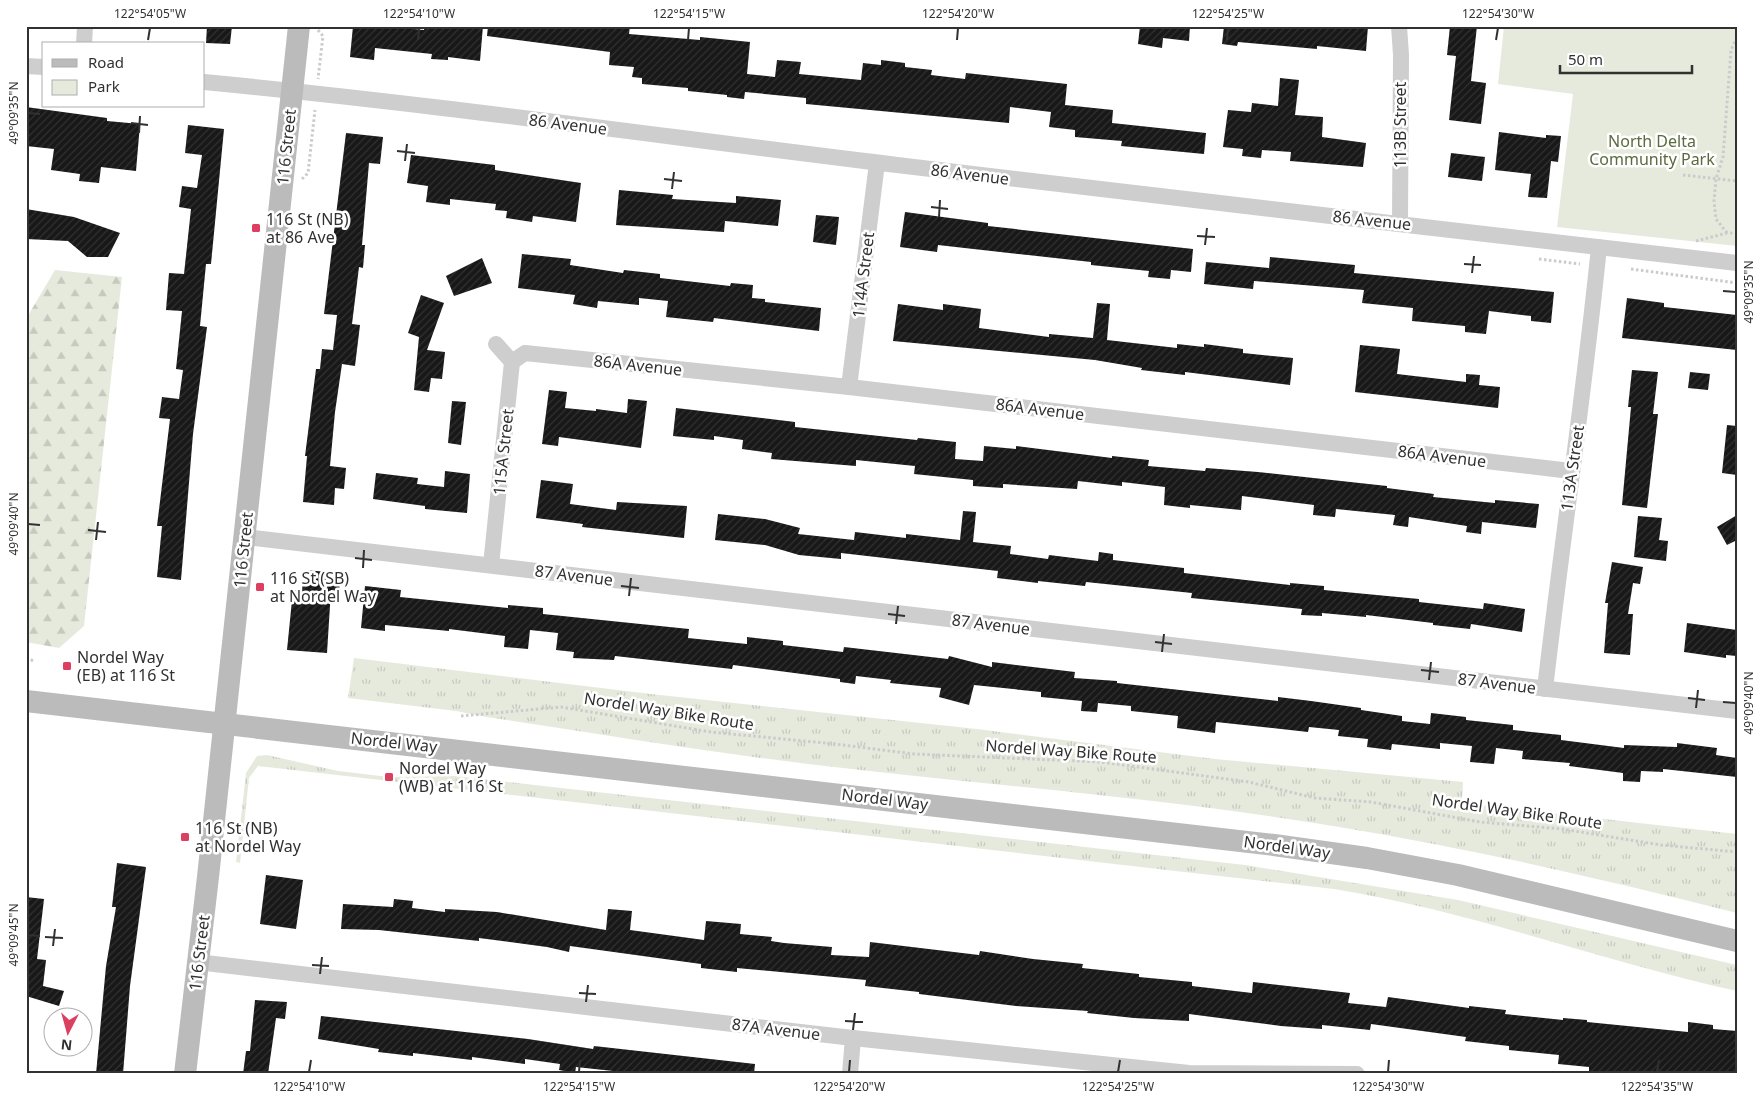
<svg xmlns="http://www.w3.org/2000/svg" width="1763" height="1100" viewBox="0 0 1763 1100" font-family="'Noto Sans',sans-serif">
<defs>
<pattern id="grass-tufts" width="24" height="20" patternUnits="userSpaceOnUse" patternTransform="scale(1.25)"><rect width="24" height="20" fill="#e6eadd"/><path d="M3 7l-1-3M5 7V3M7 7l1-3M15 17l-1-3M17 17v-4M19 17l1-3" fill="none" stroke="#c6c9be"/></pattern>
<pattern id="forest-firs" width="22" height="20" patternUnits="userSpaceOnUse" patternTransform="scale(1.25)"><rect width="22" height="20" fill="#e6eadd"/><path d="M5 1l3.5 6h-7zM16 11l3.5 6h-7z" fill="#c6c9be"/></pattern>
<pattern id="building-hatch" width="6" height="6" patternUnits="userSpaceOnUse" patternTransform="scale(1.25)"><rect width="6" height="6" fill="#181818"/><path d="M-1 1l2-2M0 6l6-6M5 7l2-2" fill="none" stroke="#313131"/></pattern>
</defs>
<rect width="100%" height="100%" fill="#fff"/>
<g fill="url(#grass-tufts)">
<path d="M 354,658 L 651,694 L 977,729 L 1215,759 L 1463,782 L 1462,803 L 1737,834 L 1737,913 C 1603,879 1469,848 1333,826 C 1159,797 983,785 808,764 C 701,751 594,733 487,717 L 456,711 L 348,698 Z"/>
<path d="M 267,755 L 338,771 L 389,777 L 455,776 L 1245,865 L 1458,900 L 1737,965 L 1737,991 C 1602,961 1470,911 1334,889 L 258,766 L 249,778 L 240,863 L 236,862 L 246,773 L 257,756 Z"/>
</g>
<polygon fill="url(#forest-firs)" points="55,270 122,277 84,626 59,648 26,642 26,319"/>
<polygon fill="#e6eadd" points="1504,26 1737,26 1737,246 1557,227 1573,94 1498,84"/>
<g fill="url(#building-hatch)">
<polygon points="207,26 232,26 230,44 206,43"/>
<polygon points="353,26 384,26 424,30 425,26 483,26 480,61 448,57 448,60 431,59 432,54 375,48 374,60 350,57"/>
<polygon points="488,26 630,26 629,34 700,40 700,37 750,42 747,74 775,77 777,60 801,62 799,74 861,80 863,63 881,65 881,60 905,63 905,67 932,70 931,75 965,79 966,73 1067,84 1065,105 1113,110 1112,123 1206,133 1204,154 1121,146 1122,141 1075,137 1075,130 1049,127 1051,112 1010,107 1009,123 806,104 806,98 745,92 744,99 727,97 727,95 688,91 688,88 642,84 642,78 632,77 634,67 609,65 610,52 487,36"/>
<polygon points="1140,26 1190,26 1189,41 1163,38 1162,48 1138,44"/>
<polygon points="1224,26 1368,26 1366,51 1317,46 1317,49 1238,42 1237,46 1222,44"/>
<polygon points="1450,26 1477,26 1471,81 1486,83 1481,124 1449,120 1456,56 1447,55"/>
<polygon points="1280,78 1299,80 1295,115 1323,117 1322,137 1366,143 1363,167 1290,161 1291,152 1262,150 1261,158 1242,156 1243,149 1223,147 1228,110 1251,112 1252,103 1278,106"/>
<polygon points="26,107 107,118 107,121 140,124 136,171 101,167 99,183 79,181 80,174 51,170 54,149 26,146"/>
<polygon points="188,125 224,129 211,264 206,264 200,326 207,327 193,434 181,580 157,577 162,526 157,526 170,419 159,418 162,397 179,399 183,370 176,369 182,311 166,310 169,273 184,274 191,209 179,207 182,186 197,188 202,155 185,153"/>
<polygon points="1499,132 1546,138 1546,135 1561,136 1558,162 1551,161 1547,198 1528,197 1531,174 1495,170"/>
<polygon points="346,133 383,137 380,164 369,163 362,245 365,245 363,268 359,267 352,324 360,325 355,366 342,364 335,412 330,466 346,468 344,489 335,488 334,505 303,502 307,456 305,456 316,369 320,369 322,349 333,350 337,315 324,314"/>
<polygon points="1451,153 1485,157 1482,181 1448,177"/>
<polygon points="411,155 495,165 495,170 581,183 576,222 533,216 532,222 506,218 507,211 495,210 496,204 450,199 450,205 426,202 428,186 407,183"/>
<polygon points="619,190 673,195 672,199 736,203 736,196 781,200 778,226 725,221 724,232 616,225"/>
<polygon points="26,209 74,217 120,233 108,257 87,257 68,241 26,239"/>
<polygon points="905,212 988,223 988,226 1193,249 1191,272 1171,270 1170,279 1148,277 1149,271 1091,265 1091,262 938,245 937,252 900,247"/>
<polygon points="816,215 839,217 836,245 813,242"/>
<polygon points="522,254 571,259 570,265 623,273 624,270 660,274 660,278 730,286 731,283 753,285 752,298 765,299 765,302 821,308 819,331 714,318 713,322 666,317 668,301 639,298 639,305 598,301 597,308 573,304 575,295 518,288"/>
<polygon points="1270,257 1355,265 1354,273 1554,292 1551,323 1531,321 1531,316 1489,311 1486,334 1465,332 1465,326 1412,321 1413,308 1362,303 1364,290 1254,281 1253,289 1204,284 1206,262 1269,268"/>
<polygon points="482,258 492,283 454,296 446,276"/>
<polygon points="421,295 444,303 427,350 445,352 442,379 431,378 429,392 414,390 419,337 408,333"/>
<polygon points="1627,298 1664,303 1664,307 1737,315 1737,350 1622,338"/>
<polygon points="1097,303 1110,304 1107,340 1177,348 1177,344 1204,347 1204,344 1243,349 1243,353 1293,358 1290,385 1185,372 1185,375 1141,370 1142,368 1095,360 893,341 898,304 943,310 943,304 981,309 979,328 1049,337 1049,334 1093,338"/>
<polygon points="1360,345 1400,349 1397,374 1466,382 1466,374 1480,375 1479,385 1500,387 1498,408 1355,392"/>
<polygon points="1632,370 1658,372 1653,414 1658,414 1647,508 1622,505 1631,407 1628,407"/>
<polygon points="1690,372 1710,374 1708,390 1688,388"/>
<polygon points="549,390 567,392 565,408 596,411 596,409 627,413 628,399 647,401 641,448 559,437 558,446 542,444"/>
<polygon points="452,401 466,402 461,445 448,443"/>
<polygon points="676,408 795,422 795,427 917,440 918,438 956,442 955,459 983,461 984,446 1016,449 1016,446 1112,458 1112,456 1149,460 1148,466 1205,471 1206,468 1258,472 1387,486 1387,488 1434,494 1433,497 1495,503 1495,500 1539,504 1536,528 1482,522 1481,534 1466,532 1467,526 1409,517 1408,527 1393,525 1395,515 1336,509 1335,517 1313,515 1314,505 1242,496 1241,510 1190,505 1190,508 1164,505 1165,487 1122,482 1122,486 1078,481 1077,489 1003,484 1003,488 973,486 973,480 914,474 915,466 856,460 856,466 771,459 772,453 742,449 743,440 714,436 714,440 673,436"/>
<polygon points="1727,425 1737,426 1737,475 1722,473"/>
<polygon points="445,471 470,474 467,513 425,509 425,506 373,499 376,473 418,478 417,484 444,487"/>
<polygon points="541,480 573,484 570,504 616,510 617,502 687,506 684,538 582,527 583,524 536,518"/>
<polygon points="963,511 976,512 973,542 1011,546 1010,554 1048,559 1049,555 1098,561 1099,552 1113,554 1113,560 1184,568 1184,573 1290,585 1290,583 1324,586 1324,590 1419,599 1419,602 1483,609 1484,603 1525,609 1522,632 1471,624 1470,629 1433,625 1433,623 1366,615 1366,617 1322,613 1322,616 1301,615 1302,609 1191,598 1192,593 1086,582 1085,586 1038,581 1038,583 997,578 998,571 841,553 841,559 799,555 765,545 715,540 718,514 765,519 800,528 798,534 854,540 855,532 906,538 906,534 960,540"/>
<polygon points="1737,515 1737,540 1727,545 1717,527"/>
<polygon points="1638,516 1662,518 1659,540 1668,541 1666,561 1634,557"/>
<polygon points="1612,562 1643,567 1640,584 1633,583 1628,614 1633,614 1630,655 1604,653 1608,603 1605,603"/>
<polygon points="304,570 341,573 339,591 331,590 327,653 287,650 293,590 302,591"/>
<polygon points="365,586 401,590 400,597 508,608 508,605 543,608 543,614 689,629 688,638 747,644 747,637 783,641 783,645 843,652 844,647 948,659 949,656 992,667 992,662 1075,672 1074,678 1117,681 1117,683 1278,701 1278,697 1311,701 1361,708 1361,710 1402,716 1402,721 1430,724 1431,713 1466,717 1466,720 1513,725 1513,730 1561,735 1561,740 1624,748 1624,745 1677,747 1677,743 1717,748 1716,755 1737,758 1737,777 1663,769 1663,772 1641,771 1640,782 1623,781 1623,773 1569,766 1570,763 1522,759 1523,751 1496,748 1494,764 1470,762 1472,746 1440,743 1440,749 1392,744 1391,750 1367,747 1368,739 1338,736 1339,730 1309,727 1308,732 1216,722 1215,733 1177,728 1178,716 1131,711 1131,706 1098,703 1097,712 1081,711 1082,701 1041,697 1041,692 974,685 969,705 939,697 941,688 890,683 891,680 856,676 855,684 840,682 840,679 733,665 732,669 615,656 614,660 573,658 574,652 556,650 558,633 530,630 528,649 504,647 505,636 449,629 449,631 385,625 385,631 361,628"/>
<polygon points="1687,623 1737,630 1737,656 1726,655 1726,658 1684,652"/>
<polygon points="117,863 146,867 130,986 123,1074 96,1074 106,966 116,907 112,907"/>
<polygon points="266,875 303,880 296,929 260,924"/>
<polygon points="26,897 44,899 37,959 46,960 43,986 64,991 59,1006 26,996"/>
<polygon points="394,899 413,901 412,908 445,912 445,909 497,912 606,930 608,909 632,911 630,930 704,940 706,921 741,924 740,934 772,937 771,941 784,943 832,947 831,955 869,957 870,942 979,955 980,951 1033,959 1083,964 1082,968 1139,974 1139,977 1192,982 1192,986 1252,993 1253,982 1350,993 1348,1003 1386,1007 1388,997 1469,1008 1469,1006 1506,1010 1505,1014 1563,1020 1563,1018 1587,1020 1587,1022 1688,1032 1688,1022 1713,1025 1713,1029 1737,1031 1737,1074 1613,1074 1589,1071 1589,1067 1558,1064 1559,1055 1509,1050 1509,1046 1465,1041 1466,1037 1371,1024 1370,1030 1322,1025 1322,1029 1281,1026 1189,1014 1189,1021 1134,1018 1087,1013 1088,1011 1016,1006 919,994 919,992 865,986 866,980 737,968 737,972 701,968 701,964 570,946 569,952 547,947 479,938 479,941 379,930 341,929 343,904 393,907"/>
<polygon points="255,1000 287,1002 285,1019 276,1018 268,1074 243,1074 246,1051 250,1051"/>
<polygon points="321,1016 528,1039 593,1049 594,1046 755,1064 754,1074 613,1074 613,1071 576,1067 575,1073 559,1070 560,1064 525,1059 525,1064 472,1057 472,1060 413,1053 413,1056 378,1052 379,1049 318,1039"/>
</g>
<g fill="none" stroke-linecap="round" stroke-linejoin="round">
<g stroke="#cbcbcb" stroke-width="3" stroke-dasharray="2.5 2.5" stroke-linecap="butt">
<polyline points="318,30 323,36 318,79"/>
<polyline points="1683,175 1737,181"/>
<polyline points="302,179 308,173 315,110"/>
<polyline points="1727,233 1716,219 1714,201 1716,179 1723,157 1731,50 1737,37"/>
<polyline points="1696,241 1727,233 1737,233"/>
<polyline points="1539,259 1580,264"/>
<polyline points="1631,269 1737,283"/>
<polyline points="26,658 34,661"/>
<polyline points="461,716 561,707 711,732 835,744 914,754 1101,762 1249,782 1315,798 1371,802 1480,822 1562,829 1661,845 1737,852"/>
</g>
<g stroke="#cecece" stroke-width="16">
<polyline points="1399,26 1401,55 1400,223"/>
<polyline points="84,44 85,26"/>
<polyline points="26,66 44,67"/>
<path d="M 204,82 C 435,104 666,137 897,165 C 1177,200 1457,230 1737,263"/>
<polyline points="512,362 525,353 849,387 1571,471"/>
<polyline points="849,387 877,163"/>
<polyline points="245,537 1737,711"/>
<polyline points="491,565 512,362 496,344"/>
<path d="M 1545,689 C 1562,541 1584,395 1599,247"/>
<polyline points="197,962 853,1038 1189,1073 1357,1074"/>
<polyline points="850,1074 853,1038"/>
</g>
<g stroke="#bbb" stroke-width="22">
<polyline points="26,701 1274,845 1367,858 1458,875 1737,941"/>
<polyline points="185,1074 208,877 299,26"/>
</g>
</g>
<path fill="none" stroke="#313131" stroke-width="2" d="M 148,40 L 150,28M 418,40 L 419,28M 688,40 L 689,28M 957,40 L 958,28M 1227,40 L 1228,28M 1496,40 L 1498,28M 28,113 L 40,114M 131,123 L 148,125M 139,133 L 140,116M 397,151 L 415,153M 405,161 L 407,144M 664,179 L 682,181M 672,189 L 674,172M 931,207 L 948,209M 939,217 L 940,200M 1197,236 L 1215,237M 1205,245 L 1207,228M 1464,264 L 1481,265M 1472,273 L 1474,256M 1723,291 L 1736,292M 28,524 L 40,525M 88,530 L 106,532M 96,540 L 98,522M 355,558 L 372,560M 363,568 L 364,550M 621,586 L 639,588M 629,596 L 631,578M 888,614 L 905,616M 896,624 L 898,606M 1155,642 L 1172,644M 1162,652 L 1164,634M 1421,670 L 1439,672M 1429,680 L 1431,662M 1688,698 L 1705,700M 1723,702 L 1736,703M 1696,708 L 1698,690M 28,935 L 40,936M 45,937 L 63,938M 53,946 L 55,929M 312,965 L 329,966M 320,974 L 322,957M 579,993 L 596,994M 586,1002 L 588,985M 845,1021 L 863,1022M 853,1030 L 855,1013M 309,1072 L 311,1060M 579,1072 L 580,1060M 849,1072 L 850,1060M 1118,1072 L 1120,1060M 1388,1072 L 1389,1060M 1657,1072 L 1659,1060"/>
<g fill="#dc3f60" stroke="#fff" stroke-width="2">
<rect x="251" y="223" width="10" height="10" rx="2.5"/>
<rect x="255" y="582" width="10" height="10" rx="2.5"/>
<rect x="62" y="661" width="10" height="10" rx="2.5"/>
<rect x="384" y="772" width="10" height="10" rx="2.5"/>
<rect x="180" y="832" width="10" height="10" rx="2.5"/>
</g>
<g text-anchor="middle" stroke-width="5" stroke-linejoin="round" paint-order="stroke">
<g font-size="16" fill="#313131" stroke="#fff">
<text transform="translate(568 124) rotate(7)" y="6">86 Avenue</text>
<text transform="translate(1400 125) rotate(-90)" y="6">113B Street</text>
<text transform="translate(286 147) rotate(-84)" y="6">116 Street</text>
<text transform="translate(970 174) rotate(7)" y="6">86 Avenue</text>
<text transform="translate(1372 220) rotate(6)" y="6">86 Avenue</text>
<text transform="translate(863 275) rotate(-83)" y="6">114A Street</text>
<text transform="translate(638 365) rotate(6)" y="6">86A Avenue</text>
<text transform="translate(1040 409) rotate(7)" y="6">86A Avenue</text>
<text transform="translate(503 452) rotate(-84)" y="6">115A Street</text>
<text transform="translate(1442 456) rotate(7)" y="6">86A Avenue</text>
<text transform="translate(1572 468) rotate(-82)" y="6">113A Street</text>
<text transform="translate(243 550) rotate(-84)" y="6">116 Street</text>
<text transform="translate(574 575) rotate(7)" y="6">87 Avenue</text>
<text transform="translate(991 624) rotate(7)" y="6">87 Avenue</text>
<text transform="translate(1497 683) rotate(7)" y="6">87 Avenue</text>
<text transform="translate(669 711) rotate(9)" y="6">Nordel Way Bike Route</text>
<text transform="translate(394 742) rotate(6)" y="6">Nordel Way</text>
<text transform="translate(1071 751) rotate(4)" y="6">Nordel Way Bike Route</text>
<text transform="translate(885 799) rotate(7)" y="6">Nordel Way</text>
<text transform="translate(1517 811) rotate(8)" y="6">Nordel Way Bike Route</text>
<text transform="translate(1287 847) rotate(8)" y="6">Nordel Way</text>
<text transform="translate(199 953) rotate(-83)" y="6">116 Street</text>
<text transform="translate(776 1029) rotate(7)" y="6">87A Avenue</text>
</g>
<g font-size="16" fill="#5a6b40" stroke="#fff">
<text x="1652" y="147">North Delta<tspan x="1652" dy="18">Community Park</tspan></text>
</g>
<g font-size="16" fill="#313131" stroke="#fff" text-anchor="start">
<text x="266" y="225">116 St (NB)<tspan x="266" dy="18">at 86 Ave</tspan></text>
<text x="270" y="584">116 St (SB)<tspan x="270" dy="18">at Nordel Way</tspan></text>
<text x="77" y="663">Nordel Way<tspan x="77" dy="18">(EB) at 116 St</tspan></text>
<text x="399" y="774">Nordel Way<tspan x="399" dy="18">(WB) at 116 St</tspan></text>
<text x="195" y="834">116 St (NB)<tspan x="195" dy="18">at Nordel Way</tspan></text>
</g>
</g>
<rect width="1763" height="1100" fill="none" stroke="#ffffff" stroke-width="55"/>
<rect x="42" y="42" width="162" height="65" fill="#ffffff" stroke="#adadad"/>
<rect x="52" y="59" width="25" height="8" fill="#bbbbbb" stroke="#adadad"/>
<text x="88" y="68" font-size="15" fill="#313131">Road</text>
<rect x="52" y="80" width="25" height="15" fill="#e6eadd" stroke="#adadad"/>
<text x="88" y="92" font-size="15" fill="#313131">Park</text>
<g transform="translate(68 1032) rotate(186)"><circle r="24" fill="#ffffff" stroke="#adadad"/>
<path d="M0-4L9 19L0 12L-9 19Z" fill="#dc3f60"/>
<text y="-8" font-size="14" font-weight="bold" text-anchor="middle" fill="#313131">N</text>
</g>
<path d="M1560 65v8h132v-8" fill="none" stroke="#313131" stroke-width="2.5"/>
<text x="1568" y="65" font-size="15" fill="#313131" stroke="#ffffff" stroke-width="4" paint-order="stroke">50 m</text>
<rect x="28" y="28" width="1708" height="1044" fill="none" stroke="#313131" stroke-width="2"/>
<g font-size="12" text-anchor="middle" fill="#313131">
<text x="150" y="18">122°54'05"W</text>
<text x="419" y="18">122°54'10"W</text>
<text x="689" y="18">122°54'15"W</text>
<text x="958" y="18">122°54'20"W</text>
<text x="1228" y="18">122°54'25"W</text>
<text x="1498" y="18">122°54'30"W</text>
<text transform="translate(14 113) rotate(-90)" y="4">49°09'35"N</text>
<text transform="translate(1749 292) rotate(-90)" y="4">49°09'35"N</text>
<text transform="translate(14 524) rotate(-90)" y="4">49°09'40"N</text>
<text transform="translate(1749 703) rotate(-90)" y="4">49°09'40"N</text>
<text transform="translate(14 935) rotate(-90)" y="4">49°09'45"N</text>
<text x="309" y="1091">122°54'10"W</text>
<text x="579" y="1091">122°54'15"W</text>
<text x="849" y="1091">122°54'20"W</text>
<text x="1118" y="1091">122°54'25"W</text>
<text x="1388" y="1091">122°54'30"W</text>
<text x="1657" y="1091">122°54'35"W</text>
</g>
</svg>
